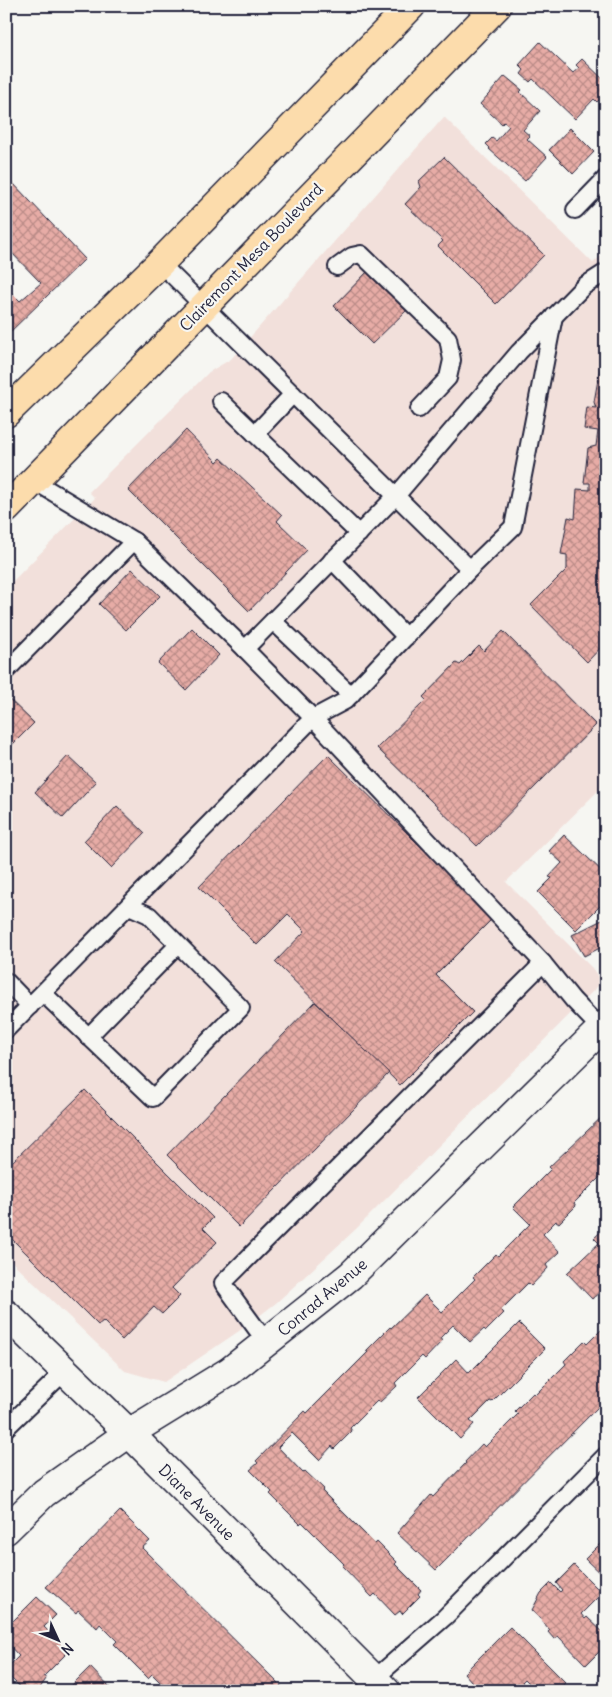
<svg xmlns="http://www.w3.org/2000/svg" width="612" height="1697" viewBox="0 0 612 1697" font-family="Delius,sans-serif">
<defs>
<pattern id="building-cross-hatch" width="8" height="8" patternUnits="userSpaceOnUse" patternTransform="scale(1.25)"><rect width="8" height="8" fill="#e7aca6"/><path d="M0 0l8 8M0 8l8-8" fill="none" stroke="#bb8c88"/></pattern>
</defs>
<rect width="100%" height="100%" fill="#f6f6f2"/>
<filter id="ink" filterUnits="userSpaceOnUse"><feTurbulence type="fractalNoise" baseFrequency=".02" numOctaves="2"/><feDisplacementMap in="SourceGraphic" scale="10" xChannelSelector="R" yChannelSelector="G"/><feConvolveMatrix kernelMatrix="1 2 1 2 8 2 1 2 1" color-interpolation-filters="sRGB"/></filter>
<g filter="url(#ink)">
<polygon fill="#f2e0db" points="444,117 593,263 606,251 606,783 506,882 592,968 602,982 356,1229 276,1303 242,1329 164,1382 125,1371 6,1256 6,588 95,498 89,492 209,372 231,359"/>
<g fill="url(#building-cross-hatch)" stroke="#22223b">
<polygon points="540,42 573,73 579,68 576,65 582,59 606,82 606,87 603,89 606,93 597,102 594,99 575,119 533,79 530,82 521,74 524,70 519,65"/>
<polygon points="505,76 522,90 520,92 540,111 523,130 530,136 527,139 547,157 525,181 489,149 490,148 486,144 492,138 496,141 509,126 504,122 502,124 480,104"/>
<polygon points="570,128 594,152 573,174 549,150"/>
<polygon points="444,157 544,255 496,304 438,246 443,241 405,204 421,187 419,181"/>
<polygon points="11,181 85,259 6,336 6,287 20,301 41,283 6,247 6,186"/>
<polygon points="370,269 409,308 372,344 334,306"/>
<polygon points="602,357 606,358 606,642 587,662 531,605 567,569 567,555 561,554 568,517 575,519 577,489 590,490 590,483 584,483 588,448 596,446 598,431 584,429 587,407 596,408 594,402"/>
<polygon points="186,430 217,462 221,458 282,515 277,521 307,550 249,611 128,490"/>
<polygon points="132,569 160,596 126,630 99,604"/>
<polygon points="192,628 219,655 186,690 158,663"/>
<polygon points="503,631 596,725 477,846 377,748 426,700 423,697 456,663 460,665 479,646 484,651"/>
<polygon points="6,696 34,723 6,751"/>
<polygon points="328,755 493,918 436,975 473,1012 400,1085 275,962 305,931 288,914 257,945 199,887"/>
<polygon points="68,756 96,782 63,818 35,792"/>
<polygon points="117,806 145,833 111,868 84,841"/>
<polygon points="564,835 606,875 606,909 605,910 600,906 576,930 538,892 552,878 549,877 562,863 549,851"/>
<polygon points="604,919 606,923 606,945 584,956 572,935"/>
<polygon points="315,1002 389,1073 239,1227 167,1155"/>
<polygon points="85,1090 213,1218 203,1228 217,1242 172,1288 180,1296 162,1314 154,1307 122,1340 103,1321 98,1325 6,1233 6,1168"/>
<polygon points="605,1114 606,1176 603,1178 601,1176 574,1203 576,1206 559,1223 556,1221 543,1234 560,1252 546,1265 548,1268 531,1286 528,1283 501,1310 504,1313 486,1331 484,1329 470,1342 453,1325 440,1338 442,1341 425,1359 422,1356 395,1383 397,1386 379,1403 377,1401 350,1428 352,1431 334,1449 332,1446 319,1460 292,1433 278,1447 303,1473 305,1471 324,1489 322,1491 375,1544 377,1542 397,1562 395,1564 421,1590 418,1594 420,1596 402,1614 400,1611 395,1615 375,1594 372,1597 342,1566 344,1564 302,1522 300,1524 270,1494 272,1492 250,1470 258,1463 256,1461 305,1411 307,1413 368,1352 366,1351 390,1327 391,1328 425,1295 442,1312 475,1279 473,1277 496,1254 498,1256 530,1224 513,1207 551,1169 549,1167"/>
<polygon points="606,1227 606,1280 598,1287 601,1291 592,1299 567,1273 599,1243 594,1238"/>
<polygon points="519,1323 545,1349 492,1402 490,1401 470,1421 474,1424 460,1439 418,1397 456,1359 469,1373"/>
<polygon points="606,1325 606,1399 436,1570 397,1533 431,1495 433,1497 466,1463 465,1462 482,1444 485,1447 518,1414 515,1411 533,1393 535,1395 566,1364 564,1361 584,1341 587,1344"/>
<polygon points="120,1511 150,1541 142,1548 286,1691 169,1691 152,1674 148,1678 114,1644 117,1641 100,1624 97,1628 78,1610 76,1613 46,1587"/>
<polygon points="606,1538 606,1579 585,1559"/>
<polygon points="574,1565 602,1593 581,1614 585,1619 587,1617 606,1635 606,1645 586,1665 558,1636 554,1639 548,1632 550,1630 532,1610 541,1593 551,1583 560,1592 562,1590 556,1583"/>
<polygon points="37,1597 56,1615 44,1627 69,1651 44,1676 46,1679 38,1691 24,1691 6,1673 6,1669 19,1656 6,1642 6,1628"/>
<polygon points="510,1627 566,1683 558,1691 537,1691 525,1679 522,1682 531,1691 480,1691 464,1673"/>
<polygon points="90,1667 113,1691 65,1691 72,1685"/>
</g>
<g fill="none" stroke-linecap="round" stroke-linejoin="round">
<defs>
<g id="lane">
<polyline points="575,210 606,178"/>
<polyline points="160,263 470,569 345,701 313,718 543,963 573,1000 601,1029"/>
<polyline points="337,267 352,256 361,254 448,338 452,360 448,378 419,409"/>
<polyline points="221,401 359,534"/>
<polyline points="255,434 293,394"/>
<polyline points="332,560 406,637"/>
<polyline points="470,569 513,527 554,316"/>
<polyline points="273,621 351,695"/>
<polyline points="245,649 396,496 519,352 584,286 606,272"/>
<polyline points="6,671 134,541"/>
<polyline points="6,981 30,1006"/>
<polyline points="43,993 153,1098 241,1008 149,915 129,906"/>
<polyline points="6,1030 313,718 245,649 134,541 34,481"/>
<polyline points="88,1037 178,945"/>
<polyline points="266,1342 223,1283 543,963"/>
<polyline points="6,1428 65,1371"/>
<polyline points="374,1679 445,1617 606,1455"/>
</g>
<polyline id="street" points="129,1433 230,1371 351,1275 606,1024"/>
<g id="secondary">
<polyline points="6,1314 129,1433 386,1691"/>
<polyline points="6,1530 44,1493 129,1433"/>
</g>
<g id="primary">
<polyline points="6,413 160,263 411,6"/>
<polyline points="6,509 497,6"/>
</g>
</defs>
<use href="#lane" stroke="#22223b" stroke-width="20"/>
<use href="#street" stroke="#22223b" stroke-width="31"/>
<use href="#secondary" stroke="#22223b" stroke-width="31"/>
<use href="#primary" stroke="#22223b" stroke-width="31"/>
<use href="#lane" stroke="#f6f6f2" stroke-width="16"/>
<use href="#street" stroke="#f6f6f2" stroke-width="28"/>
<use href="#secondary" stroke="#f6f6f2" stroke-width="28"/>
<use href="#primary" stroke="#fcdcac" stroke-width="28"/>
</g>
</g>
<g text-anchor="middle" stroke-width="4.5" stroke-linejoin="round" paint-order="stroke">
<g font-size="16" fill="#22223b" stroke="#f6f6f2">
<text transform="translate(251 257) rotate(-46)" y="6">Clairemont Mesa Boulevard</text>
<text transform="translate(322 1297) rotate(-40)" y="6">Conrad Avenue</text>
<text transform="translate(197 1502) rotate(45)" y="6">Diane Avenue</text>
</g>
</g>
<rect width="612" height="1697" fill="none" stroke="#f6f6f2" stroke-width="25"/>
<rect x="12" y="12" width="587" height="1672" fill="none" stroke="#22223b" stroke-width="2" filter="url(#ink)"/>
<g transform="translate(58 1640) rotate(134)" stroke="#f6f6f2" stroke-width="4" paint-order="stroke">
<path d="M0-4L9 19L0 12L-9 19Z" fill="#22223b"/>
<text y="-8" font-size="14" font-weight="bold" text-anchor="middle" fill="#22223b">N</text>
</g>
</svg>
